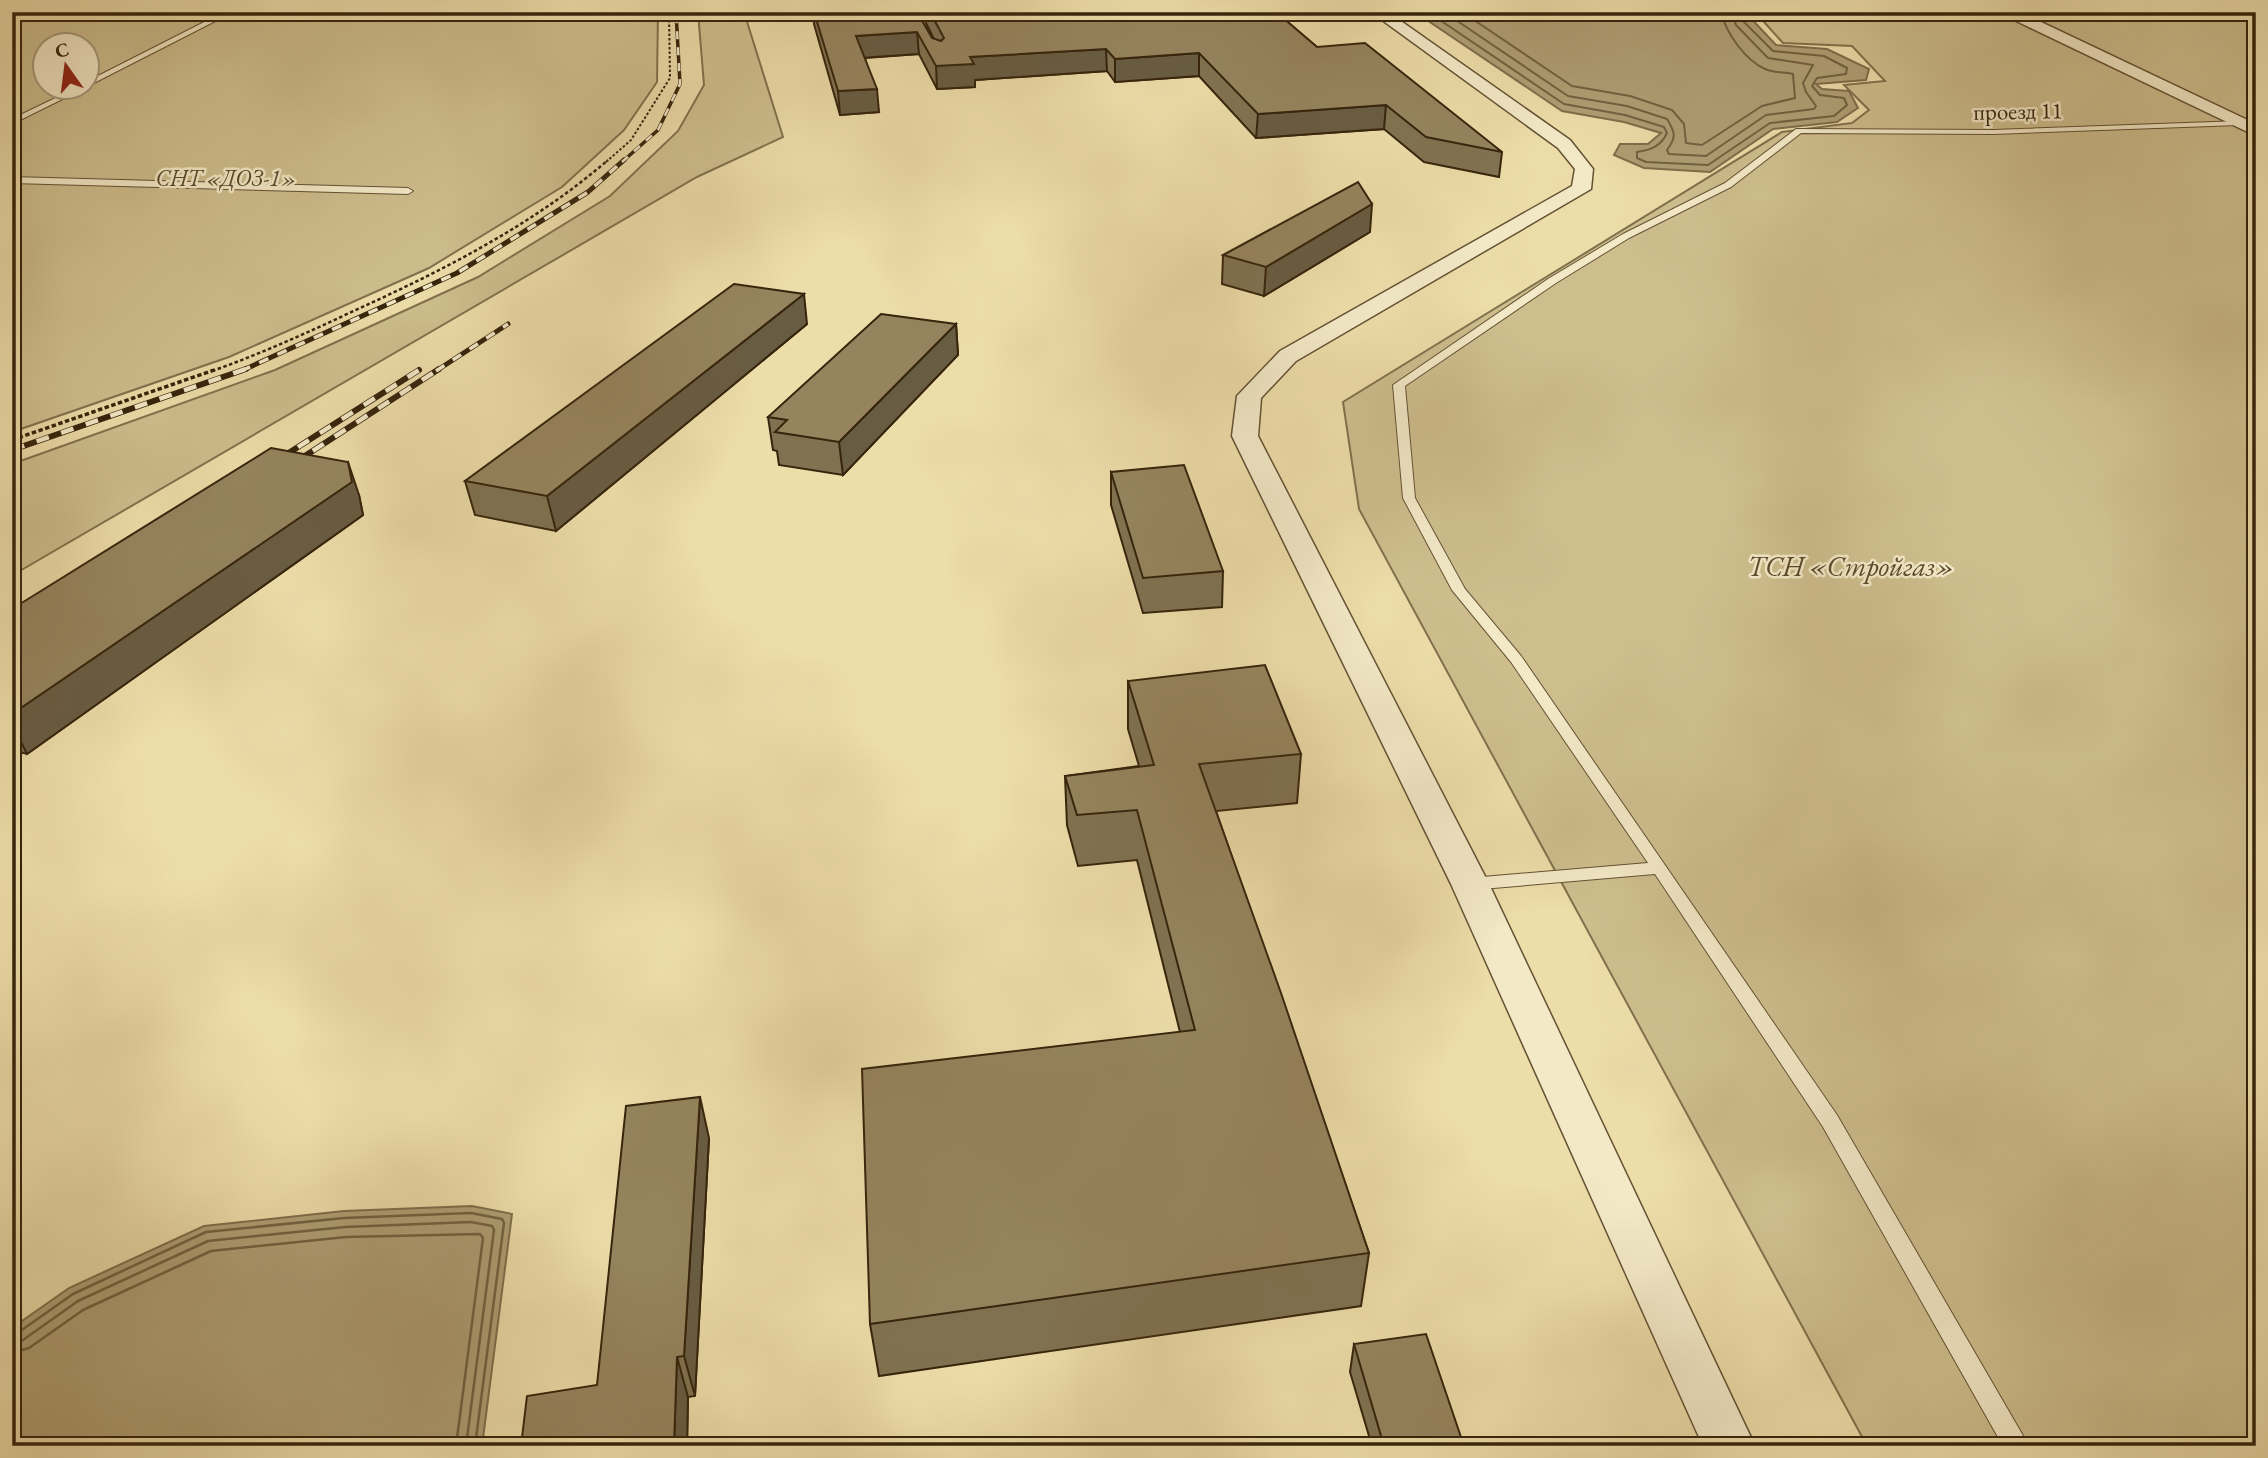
<svg xmlns="http://www.w3.org/2000/svg" width="2268" height="1458" viewBox="0 0 2268 1458" font-family="'EB Garamond',serif">
<rect width="100%" height="100%" fill="#eddda9"/>
<filter id="stains"><feTurbulence type="fractalNoise" baseFrequency=".00286" numOctaves="4"/><feColorMatrix values="0 0 0 0 .2 0 0 0 0 .09 0 0 0 0 .02 0 0 0 .5 -.17"/></filter>
<radialGradient id="worn" r=".72"><stop offset=".6" stop-color="#630" stop-opacity="0"/><stop offset="1" stop-color="#630" stop-opacity=".3"/></radialGradient>
<g fill="#cebe8e" stroke="#82714d" stroke-width="2" fill-rule="evenodd">
<path d="M 12,12 L 658,12 L 657,82 L 624,130 L 562,187 L 429,268 L 229,357 L 12,432 ZM 46,46 L 88,46 L 88,88 L 46,88 Z"/>
<polygon points="698,12 744,12 783,137 697,177 18,572 12,570 12,464 275,370 478,277 610,196 678,131 704,85"/>
<polygon points="1755,12 2256,12 2256,1446 1867,1446 1359,509 1343,402 1782,132 1852,123 1869,110 1844,85 1885,81 1852,46 1783,43"/>
</g>
<g fill="#af9e74" stroke="#7f6d4a" stroke-width="2">
<polygon points="1415,12 1745,12 1776,45 1827,49 1869,69 1866,80 1816,84 1822,89 1849,91 1858,108 1837,122 1773,129 1710,172 1644,168 1614,155 1620,144 1648,144 1661,133 1624,122 1562,111"/>
<polygon points="472,1206 512,1214 482,1446 12,1446 12,1328 69,1288 204,1226 344,1211"/>
</g>
<g fill="none" stroke-linecap="round" stroke-linejoin="round">
<g stroke="#726140" stroke-width="2">
<path d="M 1428,12 L 1564,104 L 1625,115 L 1664,127 L 1667,133 C 1661,146 1651,150 1637,152 L 1637,158 L 1646,162 L 1708,165 L 1770,123 L 1834,116 L 1847,105 L 1844,98 L 1820,95 L 1812,86 L 1817,78 L 1846,74 L 1847,68 L 1824,56 L 1773,51 L 1742,20 L 1740,12"/>
<path d="M 1444,12 L 1568,96 L 1627,106 L 1667,119 C 1675,132 1677,137 1667,150 L 1669,154 L 1706,156 L 1766,115 L 1814,109 L 1816,106 L 1806,92 L 1803,83 L 1813,65 L 1768,58 L 1736,25 L 1731,12"/>
<path d="M 1462,12 L 1572,86 L 1630,96 L 1672,110 L 1684,124 L 1686,143 L 1702,145 L 1762,106 L 1795,98 L 1793,74 C 1784,72 1774,73 1765,69 C 1745,60 1726,33 1721,12"/>
</g>
<g stroke="#726140" stroke-width="2.5">
<polyline points="12,1333 19,1332 73,1294 206,1232 344,1218 471,1213 502,1219 504,1223 475,1446"/>
<polyline points="12,1342 23,1340 78,1301 208,1241 345,1227 471,1222 492,1226 494,1230 466,1446"/>
<polyline points="12,1353 29,1348 83,1310 211,1251 346,1237 480,1234 483,1238 456,1446"/>
</g>
<defs>
<g id="service">
<polygon points="224,12 233,12 88,86 88,81"/>
<polygon points="2084,12 2178,12 2017,18 2014,16"/>
<polygon points="76,88 85,88 12,124 12,119"/>
<polygon points="2242,121 2243,123 2239,125 1994,134 1801,133 1731,187 1629,238 1556,283 1405,386 1415,498 1465,589 1521,656 1837,1115 2029,1446 2003,1446 1823,1127 1655,874 1470,890 1464,888 1461,884 1464,880 1470,878 1648,863 1511,662 1452,590 1403,498 1393,385 1548,279 1623,234 1725,183 1796,129 1994,130"/>
<polygon points="12,177 408,188 413,191 408,194 12,183"/>
</g>
<g id="minor">
<polygon points="1371,12 1388,12 1570,140 1593,169 1591,189 1296,361 1261,398 1258,436 1489,884 1755,1446 1703,1446 1451,884 1232,436 1237,396 1280,351 1572,186 1575,169 1558,148"/>
<polygon points="2015,12 2022,13 2256,124 2256,136 2012,19 2010,16"/>
</g>
</defs>
<use href="#service" stroke="#645233" stroke-width="2"/>
<use href="#minor" stroke="#645233" stroke-width="3"/>
<polyline stroke="#36240c" stroke-width="2" stroke-dasharray="2.5 2" stroke-linecap="butt" points="606,162 631,140 670,78 669,12"/>
<path stroke="#36240c" stroke-width="2.5" stroke-dasharray="3.5 2.5" stroke-linecap="butt" d="M 212,371 C 263,353 311,331 360,308 C 448,268 535,223 608,160"/>
<polyline stroke="#36240c" stroke-width="3.5" stroke-dasharray="4.5 2.5" stroke-linecap="butt" points="12,440 217,369"/>
<use href="#service" fill="#f3e9c7" fill-rule="evenodd"/>
<use href="#minor" fill="#f3e9c7" fill-rule="evenodd"/>
<defs>
<polyline id="rail-far2" points="622,162 658,130 680,84 676,12"/>
<g id="rail-far1">
<polyline points="241,371 457,273 588,192 624,160"/>
<polyline points="436,371 508,324"/>
</g>
<g id="rail">
<polyline points="12,450 246,369"/>
<polyline points="276,461 419,370"/>
<polyline points="291,465 439,369"/>
</g>
</defs>
<use href="#rail-far2" stroke="#36240c" stroke-width="3.5"/>
<use href="#rail-far1" stroke="#36240c" stroke-width="5"/>
<use href="#rail" stroke="#36240c" stroke-width="6"/>
<use href="#rail-far2" stroke="#f3e9c7" stroke-width="2.5" stroke-dasharray="8" stroke-linecap="butt"/>
<use href="#rail-far1" stroke="#f3e9c7" stroke-width="3.5" stroke-dasharray="10" stroke-linecap="butt"/>
<use href="#rail" stroke="#f3e9c7" stroke-width="4.5" stroke-dasharray="13" stroke-linecap="butt"/>
</g>
<g fill="#807251" stroke="#36240c" stroke-width="2">
<polygon points="813,12 917,12 932,38 934,39 923,17 922,12 1276,12 1317,47 1502,152 1499,177 1424,162 1384,129 1256,138 1199,76 1115,82 1107,71 975,80 975,87 937,89 919,54 865,58 879,112 840,115 814,24"/>
<polygon points="1370,232 1264,296 1222,284 1223,255"/>
<polygon points="807,324 556,531 475,515 465,481"/>
<polygon points="956,324 958,355 843,475 779,465 777,451 773,450 768,417"/>
<polygon points="1111,472 1223,571 1222,607 1143,613 1111,505"/>
<polygon points="359,495 363,515 27,754 12,750 12,609"/>
<polygon points="1128,681 1301,754 1297,803 1216,811 1369,1253 1361,1306 879,1376 870,1324 1180,1032 1137,860 1078,866 1067,825 1065,776 1139,766 1128,729"/>
<polygon points="709,1138 695,1396 688,1397 687,1446 521,1446 597,1385"/>
<polygon points="1354,1344 1464,1446 1372,1446 1350,1372"/>
</g>
<g fill="#685c42" stroke="#36240c" stroke-width="2">
<polygon points="917,32 919,54 859,58 856,36"/>
<polygon points="1106,49 1107,71 975,80 975,87 937,89 936,66 970,57"/>
<polygon points="1199,53 1199,76 1115,82 1115,59"/>
<polygon points="877,89 879,112 840,115 838,91"/>
<polygon points="1386,105 1384,129 1256,138 1258,114"/>
<polygon points="1372,204 1370,232 1264,296 1266,267"/>
<polygon points="804,294 807,324 556,531 547,496"/>
<polygon points="956,324 958,355 843,475 839,442"/>
<polygon points="348,462 359,495 363,515 27,754 12,724 12,714"/>
<polygon points="700,1097 709,1138 695,1396 684,1356"/>
<polygon points="677,1357 688,1397 687,1446 674,1446"/>
</g>
<g fill="#95845e" stroke="#36240c" stroke-width="2">
<polygon points="814,12 917,12 932,38 941,41 944,38 930,12 1276,12 1317,47 1365,43 1502,152 1426,137 1386,105 1258,114 1199,53 1115,59 1106,49 970,57 974,64 936,66 917,32 856,36 877,89 838,91"/>
<polygon points="1358,182 1372,204 1266,267 1223,255"/>
<polygon points="734,284 804,294 547,496 465,481"/>
<polygon points="881,314 956,324 839,442 775,432 787,420 768,417"/>
<polygon points="271,448 348,462 352,482 12,714 12,609"/>
<polygon points="1184,465 1223,571 1143,578 1111,472"/>
<polygon points="1265,665 1301,754 1199,764 1281,993 1369,1253 870,1324 862,1069 1195,1030 1137,810 1077,815 1065,776 1154,765 1128,681"/>
<polygon points="700,1097 684,1356 677,1357 674,1446 521,1446 527,1396 597,1385 626,1106"/>
<polygon points="1426,1334 1464,1446 1384,1446 1354,1344"/>
</g>
<g text-anchor="middle" stroke-width="5" stroke-linejoin="round" paint-order="stroke">
<g font-size="23" fill="#36240c" stroke="#f3e9c7">
<text transform="translate(2018 111) rotate(-1)" y="8">проезд 11</text>
</g>
<g font-size="23" font-style="italic" fill="#5c4a2c" stroke="#f3e9c7">
<text x="226" y="186">СНТ «ДОЗ-1»</text>
</g>
<g font-size="28" font-style="italic" fill="#5c4a2c" stroke="#f3e9c7">
<text x="1851" y="576">ТСН «Стройгаз»</text>
</g>
</g>
<rect width="2268" height="1458" fill="none" stroke="#eddda9" stroke-width="42"/>
<rect x="14" y="14" width="2240" height="1430" fill="none" stroke="#36240c" stroke-width="3.5"/>
<rect x="21" y="21" width="2226" height="1416" fill="none" stroke="#36240c" stroke-width="2"/>
<g transform="translate(66 66) rotate(346)"><circle r="33" fill="#f3e9c7" stroke="#a79a7c" stroke-width="2"/>
<path d="M0-5L12 26L0 18L-12 26Z" fill="#8f2418"/>
<text y="-10" font-size="19" font-weight="bold" text-anchor="middle" fill="#36240c">С</text>
</g>
<rect width="100%" height="100%" filter="url(#stains)"/>
<rect width="100%" height="100%" fill="url(#worn)"/>
</svg>
